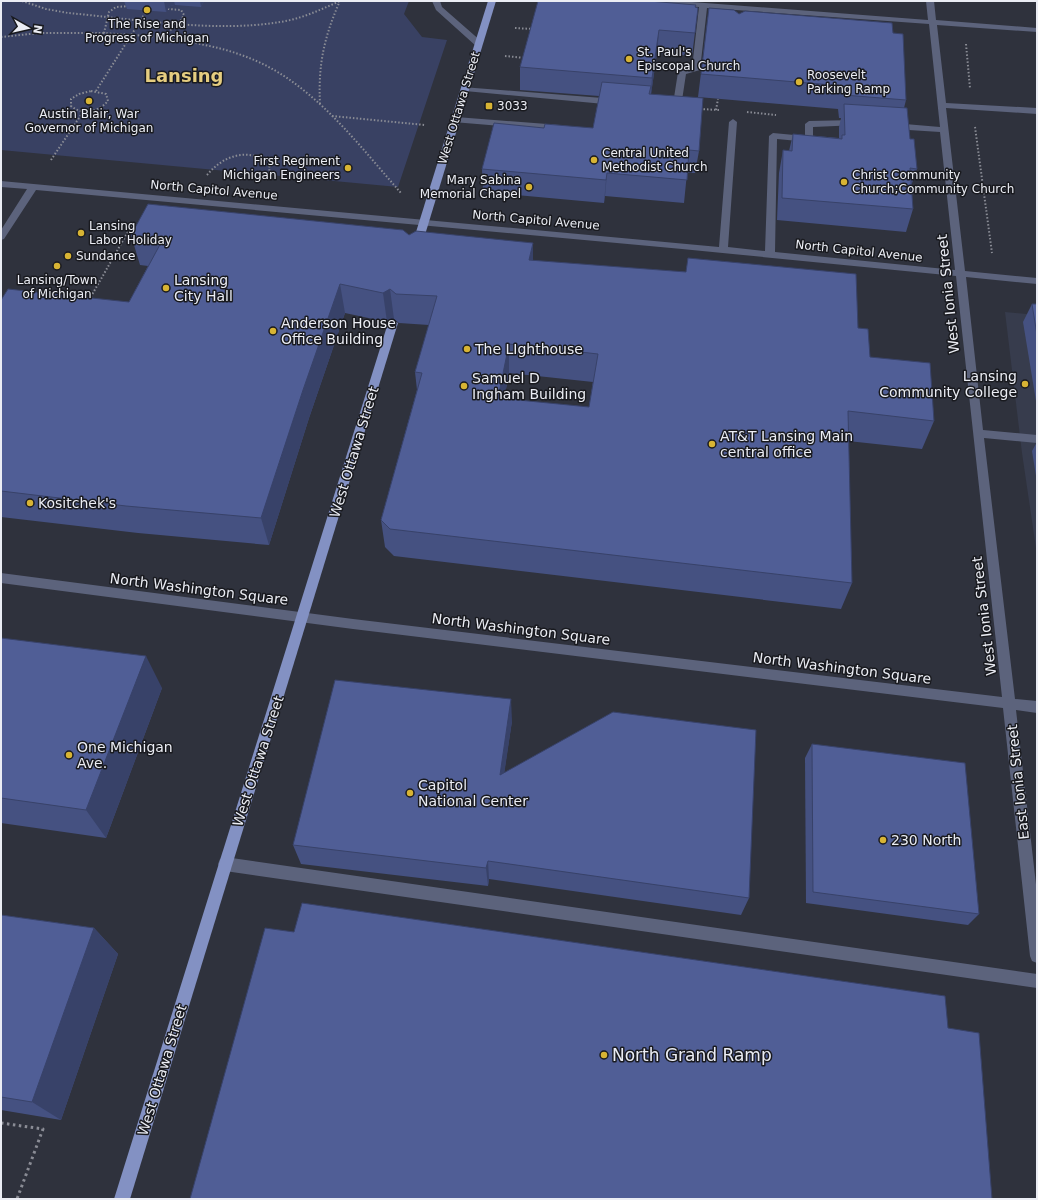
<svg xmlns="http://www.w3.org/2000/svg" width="1038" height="1200" viewBox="0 0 1038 1200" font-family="'DejaVu Sans',sans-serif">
<rect width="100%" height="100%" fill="#2f323d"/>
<polygon fill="#373c4d" points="1005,312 1037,315 1037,555 1022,453"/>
<polygon fill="#394163" points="1,1 409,1 404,14 422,37 447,40 398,187 1,150"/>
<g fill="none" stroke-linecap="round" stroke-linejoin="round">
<g stroke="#8a8c95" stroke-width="2" stroke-dasharray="1.5 2" stroke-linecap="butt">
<path d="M 22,1 L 46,9 L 68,13 C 135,19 214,33 280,22 C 301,19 320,10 340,1"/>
<polyline points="129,6 116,7 109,12 104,33 162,37 179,23 184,15 181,10 168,9"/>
<polyline points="515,28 533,29"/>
<polyline points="1,37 39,33 104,33"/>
<path d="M 161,37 C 189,42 218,46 244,56 C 311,80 356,142 401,193"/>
<polyline points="966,44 970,88"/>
<polyline points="505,56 525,58"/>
<path d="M 91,91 L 106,94 L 108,101 C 98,112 83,116 71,106 L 71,99 L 79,94 Z"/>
<polyline points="96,91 147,10"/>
<path d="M 320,104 C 318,65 324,38 339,3"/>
<polyline points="700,109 719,110"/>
<polyline points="716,110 718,99"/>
<polyline points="747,112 776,115"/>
<polyline points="332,116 425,125"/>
<polyline points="975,127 992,253"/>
<polyline points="51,160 83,112"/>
<path d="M 207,175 C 223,156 244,149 267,160 L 270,168 L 266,180"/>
<polyline points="89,300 133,223"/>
</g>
<polyline stroke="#8a8c95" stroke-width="3" stroke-dasharray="2.5 3.5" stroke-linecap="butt" points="1,1123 43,1129 17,1199"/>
<g fill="#5c637c" fill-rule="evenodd">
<polygon points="432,1 440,1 442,7 482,42 482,46 476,46 436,10"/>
<polygon points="644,1 679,1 928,20 926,1 934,1 936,20 1037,28 1037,32 937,25 946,103 1037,108 1037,114 946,108 965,271 1037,278 1037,284 966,277 983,430 1037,435 1037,443 984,438 1015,699 1037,701 1037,713 1016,710 1037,893 1037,963 1032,961 1030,956 1003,708 353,629 1,583 1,573 353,619 1002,697 956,276 682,249 36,190 4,239 1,240 1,230 27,189 1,187 1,181 719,247 729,122 733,119 737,122 728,247 765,251 769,136 773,133 805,136 805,124 809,121 855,120 859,123 858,125 813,127 813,139 809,142 777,139 775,252 955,270 940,132 893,129 889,126 893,123 940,127 929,24 707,8 700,70 686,74 681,107 677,110 667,106 673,104 678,72 692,68 699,7 648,3"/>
<polygon points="462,87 615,99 619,102 615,105 465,91 462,91"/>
<polygon points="456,117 560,125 564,128 560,131 453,122 453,118"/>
<polygon points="225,857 1037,974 1037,988 225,871 220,869 218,864 220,859"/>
</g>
<g fill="#8391c3" fill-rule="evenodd">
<polygon points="488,1 496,1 421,248 416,251 413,250 411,248"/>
<polygon points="393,320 398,323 130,1199 114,1199 388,323"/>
</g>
</g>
<g fill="#455181" fill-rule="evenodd">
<polygon points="124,1 204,1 201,7 175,5 170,6 166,12 127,9"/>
<polygon points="292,1 306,1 306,2"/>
<polygon points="695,7 698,8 692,56 657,53 651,94 699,151 695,173 687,173 684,203 605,196 604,203 483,192 482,169 544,128 593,128 599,96 520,90 520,67"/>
<polygon points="709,8 739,14 893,33 906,100 904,108 910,139 917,169 911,186 913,209 906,232 777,220 779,173 783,150 789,151 793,134 839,138 839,127 841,118 839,118 838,109 698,97"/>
<path d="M 131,235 L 409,235 L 533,243 L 533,261 L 686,272 L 688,258 L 858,328 L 870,357 L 934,421 L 922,449 L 848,441 L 852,583 L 841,609 L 394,556 L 385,547 L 381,520 L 417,390 L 415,372 L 429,325 L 399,323 L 394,319 L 387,322 L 345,313 L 309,418 L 269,545 L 138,533 L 1,517 L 1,300 L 129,302 L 148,266 L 140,265 ZM 509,373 L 593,382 L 589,407 L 504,399 Z"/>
<polygon points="1032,304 1037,304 1037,407 1023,322"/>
<polygon points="1037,442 1037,482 1032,451"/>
<polygon points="1,638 162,688 106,838 1,823"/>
<polygon points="512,721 504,773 749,898 741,915 489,879 488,886 301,864 293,845"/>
<polygon points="812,744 979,914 968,925 806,903 805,758"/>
<polygon points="1,915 94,928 118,954 61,1120 1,1110"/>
</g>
<g fill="#384269">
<polygon points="164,1 174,1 175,5 170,6 166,12"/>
<polygon points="200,1 204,1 201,7"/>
<polygon points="659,30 657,53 650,101 652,78"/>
<polygon points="607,173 605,196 604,203 606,180"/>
<polygon points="533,243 533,273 529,260"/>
<polygon points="340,284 345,313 309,418 269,545 261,518 303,390"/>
<polygon points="390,289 394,319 387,322 383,293"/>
<polygon points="509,344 509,373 499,427 498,398"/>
<polygon points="146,656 162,688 106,838 86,810"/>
<polygon points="511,699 512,721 501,796 500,775"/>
<polygon points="488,861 489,879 488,886 486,868"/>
<polygon points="94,928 118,954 61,1120 32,1102"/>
</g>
<g fill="#505e96" stroke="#384269" fill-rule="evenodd">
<polygon points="538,1 649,1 696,5 695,7 698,8 695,33 659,30 652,78 520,67"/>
<polygon points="709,8 734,10 739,14 745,11 892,23 893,33 903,34 906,100 844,95 844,86 701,74"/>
<polygon points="602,82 651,86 649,94 703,98 699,151 689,150 687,180 607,173 606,180 482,169 494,123 544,128 545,124 593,128"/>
<polygon points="844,104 907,108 910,139 914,139 917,169 910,168 913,209 782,198 783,150 792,151 793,134 842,139 842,135 845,135"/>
<path d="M 148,204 L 403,230 L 409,235 L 416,231 L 533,243 L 529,260 L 686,272 L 688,258 L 856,274 L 858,328 L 868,329 L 870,357 L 930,363 L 934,421 L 848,411 L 852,583 L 390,529 L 381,520 L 422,373 L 415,372 L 437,296 L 396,294 L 390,289 L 383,293 L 340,284 L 303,390 L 261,518 L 126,506 L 1,491 L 1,300 L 8,289 L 129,302 L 163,239 L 131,235 ZM 509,344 L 598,354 L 589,407 L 498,398 Z"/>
<polygon points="1032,304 1037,304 1037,335"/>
<polygon points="1,638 146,656 86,810 1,798"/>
<polygon points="335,680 511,699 500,775 613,712 756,730 749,898 488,861 486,868 293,845"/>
<polygon points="812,744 965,763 979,914 813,892"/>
<polygon points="302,903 945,996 948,1028 979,1033 992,1199 190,1199 265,928 294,932"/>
<polygon points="1,915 94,928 32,1102 1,1097"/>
</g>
<g fill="#d8b434" stroke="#191a1f" stroke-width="1.5">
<circle cx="147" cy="10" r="4"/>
<circle cx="629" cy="59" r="4"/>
<circle cx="799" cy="82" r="4"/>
<circle cx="89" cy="101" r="4"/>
<rect x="485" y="102" width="8" height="8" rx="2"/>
<circle cx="594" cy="160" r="4"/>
<circle cx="348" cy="168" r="4"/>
<circle cx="844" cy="182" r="4"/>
<circle cx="529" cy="187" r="4"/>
<circle cx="81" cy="233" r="4"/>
<circle cx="68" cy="256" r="4"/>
<circle cx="57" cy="266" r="4"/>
<circle cx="166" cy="288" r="4"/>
<circle cx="273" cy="331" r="4"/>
<circle cx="467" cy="349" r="4"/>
<circle cx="1025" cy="384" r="4"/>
<circle cx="464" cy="386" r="4"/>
<circle cx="712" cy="444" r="4"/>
<circle cx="30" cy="503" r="4"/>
<circle cx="69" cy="755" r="4"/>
<circle cx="410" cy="793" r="4"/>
<circle cx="883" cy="840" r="4"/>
<circle cx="604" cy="1055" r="4"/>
</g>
<g text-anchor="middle" stroke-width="3" stroke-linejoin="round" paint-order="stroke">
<g font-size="12" fill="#ebedf4" stroke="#191a1f" text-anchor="start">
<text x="147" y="28" text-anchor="middle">The Rise and<tspan x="147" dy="14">Progress of Michigan</tspan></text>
<text x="637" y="56">St. Paul's<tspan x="637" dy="14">Episcopal Church</tspan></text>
<text x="807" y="79">Roosevelt<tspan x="807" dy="14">Parking Ramp</tspan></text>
<text x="497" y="110">3033</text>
<text x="89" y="118" text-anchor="middle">Austin Blair, War<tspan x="89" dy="14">Governor of Michigan</tspan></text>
<text x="602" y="157">Central United<tspan x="602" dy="14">Methodist Church</tspan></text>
<text x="340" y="165" text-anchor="end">First Regiment<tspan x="340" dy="14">Michigan Engineers</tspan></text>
<text x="852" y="179">Christ Community<tspan x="852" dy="14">Church;Community Church</tspan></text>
<text x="521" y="184" text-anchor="end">Mary Sabina<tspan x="521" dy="14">Memorial Chapel</tspan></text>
<text x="89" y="230">Lansing<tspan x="89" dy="14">Labor Holiday</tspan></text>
<text x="76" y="260">Sundance</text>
<text x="57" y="284" text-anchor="middle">Lansing/Town<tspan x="57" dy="14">of Michigan</tspan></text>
</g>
<g font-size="12" fill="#ebedf4" stroke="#191a1f">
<text transform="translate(459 108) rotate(-73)" y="4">West Ottawa Street</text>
<text transform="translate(214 190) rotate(5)" y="4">North Capitol Avenue</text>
<text transform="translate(536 220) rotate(5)" y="4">North Capitol Avenue</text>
<text transform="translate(859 251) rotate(6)" y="4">North Capitol Avenue</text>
</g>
<g font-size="14" fill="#ebedf4" stroke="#191a1f" text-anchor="start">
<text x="174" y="285">Lansing<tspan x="174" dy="16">City Hall</tspan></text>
<text x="281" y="328">Anderson House<tspan x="281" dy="16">Office Building</tspan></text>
<text x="475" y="354">The LIghthouse</text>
<text x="1017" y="381" text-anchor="end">Lansing<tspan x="1017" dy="16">Community College</tspan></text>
<text x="472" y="383">Samuel D<tspan x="472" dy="16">Ingham Building</tspan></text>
<text x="720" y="441">AT&amp;T Lansing Main<tspan x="720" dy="16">central office</tspan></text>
<text x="38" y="508">Kositchek's</text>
<text x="77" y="752">One Michigan<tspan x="77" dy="16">Ave.</tspan></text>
<text x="418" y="790">Capitol<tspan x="418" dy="16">National Center</tspan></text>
<text x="891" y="845">230 North</text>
</g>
<g font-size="14" fill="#ebedf4" stroke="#191a1f">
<text transform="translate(948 294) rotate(-96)" y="5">West Ionia Street</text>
<text transform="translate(354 452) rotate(-73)" y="5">West Ottawa Street</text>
<text transform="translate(199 589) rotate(7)" y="5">North Washington Square</text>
<text transform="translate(984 616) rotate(-97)" y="5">West Ionia Street</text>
<text transform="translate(521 629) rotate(7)" y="5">North Washington Square</text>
<text transform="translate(842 668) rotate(7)" y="5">North Washington Square</text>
<text transform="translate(258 761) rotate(-72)" y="5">West Ottawa Street</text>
<text transform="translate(1018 782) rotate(-96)" y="5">East Ionia Street</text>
<text transform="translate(162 1070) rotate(-73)" y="5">West Ottawa Street</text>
</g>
<g font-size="17" fill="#ebedf4" stroke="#191a1f" text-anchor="start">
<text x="612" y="1061">North Grand Ramp</text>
</g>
<g font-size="18" font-weight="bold" fill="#e5cd80" stroke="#191a1f">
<text x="184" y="82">Lansing</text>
</g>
</g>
<rect width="1038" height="1200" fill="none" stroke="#ebedf4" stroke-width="4"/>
<g transform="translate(28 28) rotate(98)" stroke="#191a1f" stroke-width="3" paint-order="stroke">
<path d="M0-3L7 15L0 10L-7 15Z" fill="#ebedf4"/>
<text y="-6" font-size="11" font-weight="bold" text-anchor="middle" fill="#ebedf4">N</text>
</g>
</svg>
